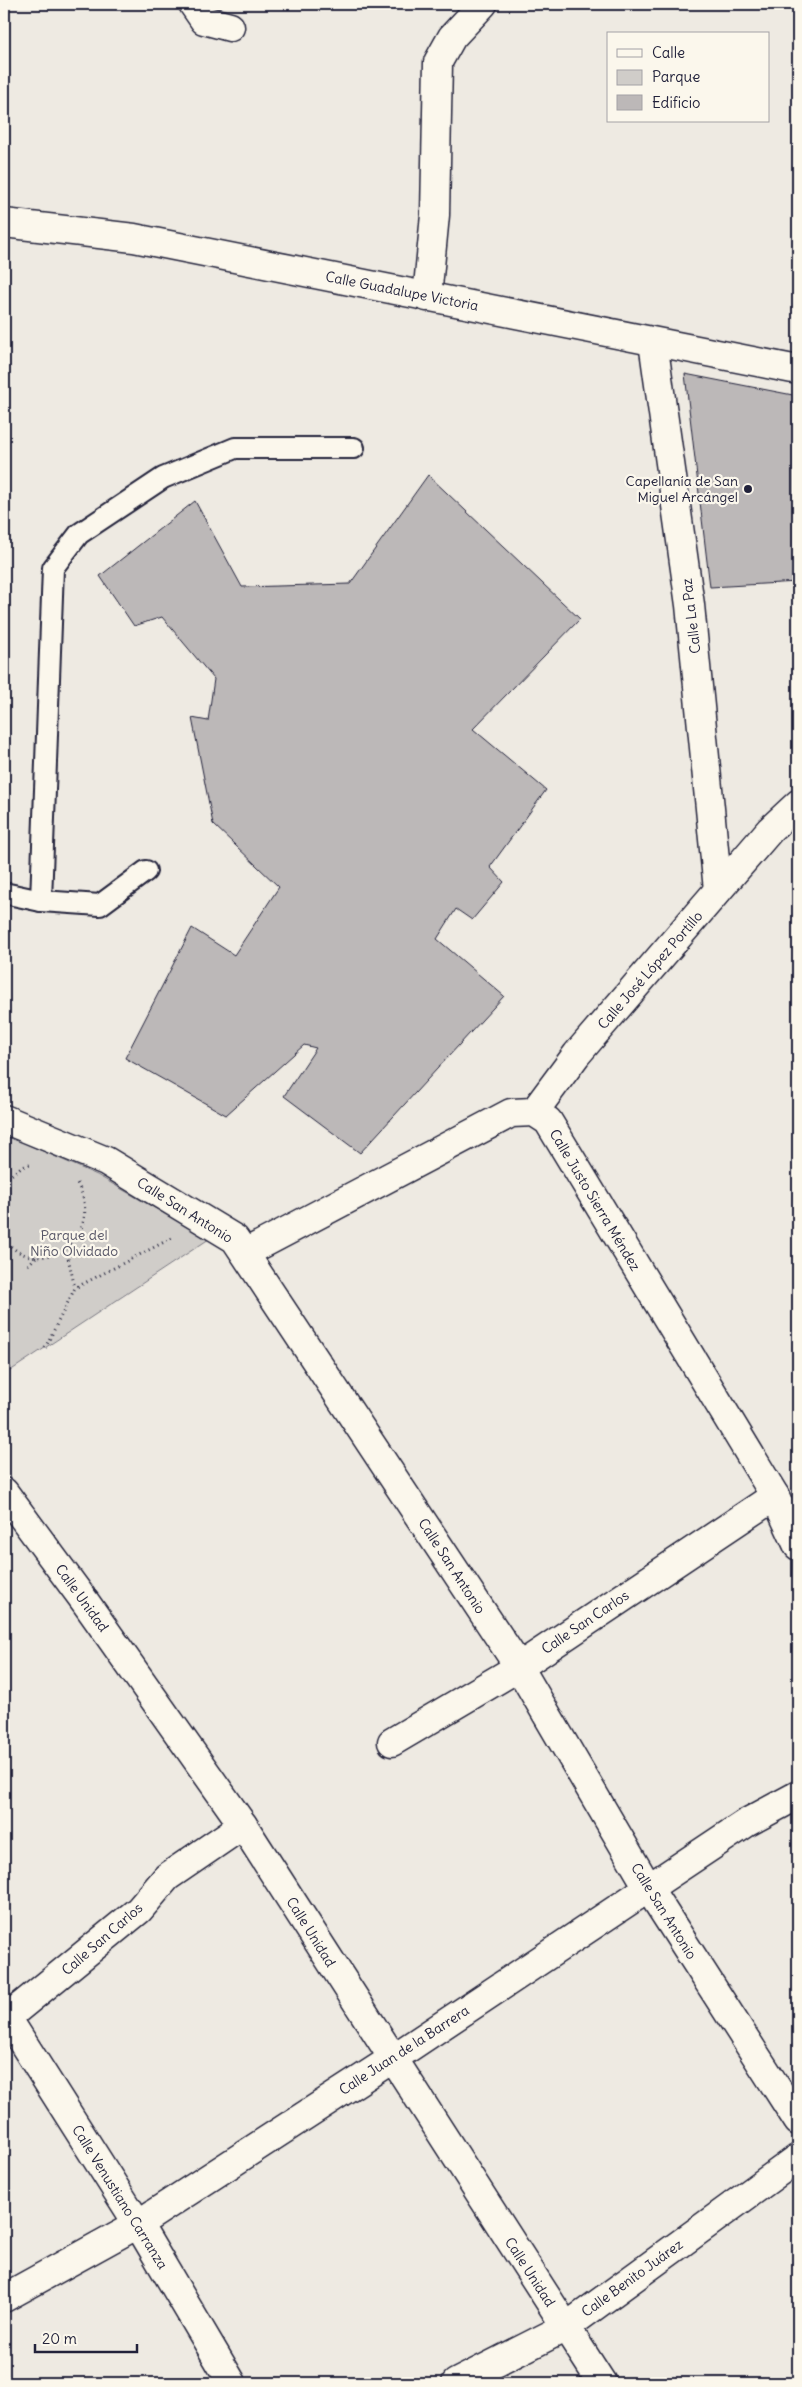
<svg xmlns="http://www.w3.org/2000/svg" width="802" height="2387" viewBox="0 0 802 2387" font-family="Delius,sans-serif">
<rect width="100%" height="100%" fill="#eeeae2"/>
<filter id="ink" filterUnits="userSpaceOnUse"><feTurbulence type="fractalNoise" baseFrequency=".02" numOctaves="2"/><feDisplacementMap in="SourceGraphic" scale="10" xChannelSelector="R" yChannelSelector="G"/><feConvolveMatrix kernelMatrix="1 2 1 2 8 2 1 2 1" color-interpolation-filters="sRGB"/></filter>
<g filter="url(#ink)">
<polygon fill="#d0cdc9" stroke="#797882" points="4,1134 97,1175 209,1239 4,1375"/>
<g fill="#bcb8b8" stroke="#22223b">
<polygon points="685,374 798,396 798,582 710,587"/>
<polygon points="428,475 580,619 473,729 546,790 490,867 504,882 472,920 456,909 437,939 504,996 360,1153 284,1096 316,1048 304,1045 226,1115 125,1058 192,928 234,955 279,887 213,824 192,718 208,721 214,679 162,617 134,626 100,576 195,501 242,587 350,584"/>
</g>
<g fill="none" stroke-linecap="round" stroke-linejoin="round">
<defs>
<g id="service">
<polyline points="4,893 41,901 100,905 146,871"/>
<polyline points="41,901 53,568 79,534 163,478 235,448 354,448"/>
</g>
<g id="minor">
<polyline points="193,4 204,20 230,27"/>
<polyline points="427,297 435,215 438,62 452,37 483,4"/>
<polyline points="653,342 690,605 718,890"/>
<polyline points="534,1112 577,1054 770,830 798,804"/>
<polyline points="4,1119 106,1161 235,1239 519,1667 649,1889 798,2121"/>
<polyline points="245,1253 511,1113 534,1112 548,1121 775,1496 798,1546"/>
<polyline points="4,1492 86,1603 243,1825 602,2383"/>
<polyline points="392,1742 519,1667 775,1496"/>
<polyline points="4,2020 139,1910 167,1877 243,1825"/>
<polyline points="4,2298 138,2224 232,2383"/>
<polyline points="456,2383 566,2327 798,2158"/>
</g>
<g id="tertiary">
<polyline points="4,223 134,238 798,370"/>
<polyline points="4,2013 138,2224 392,2059 746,1823 798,1795"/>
</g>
</defs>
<use href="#service" stroke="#22223b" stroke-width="24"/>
<use href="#minor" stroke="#22223b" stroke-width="31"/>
<use href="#tertiary" stroke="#22223b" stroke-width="31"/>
<g stroke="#22223b" stroke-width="3" stroke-dasharray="1 4" stroke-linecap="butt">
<polyline points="4,1166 8,1176"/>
<polyline points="4,1181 21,1167 30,1165"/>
<path d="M 4,1239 C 38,1283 108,1238 77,1183"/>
<polyline points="66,1249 75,1288"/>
<polyline points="28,1265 36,1257"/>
<polyline points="45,1348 75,1288 172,1238"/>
<polyline points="4,1366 11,1369"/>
</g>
<use href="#service" stroke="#fbf7ec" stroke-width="20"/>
<use href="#minor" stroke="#fbf7ec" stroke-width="28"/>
<use href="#tertiary" stroke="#fbf7ec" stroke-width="28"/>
</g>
</g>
<circle fill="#22223b" stroke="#fbf7ec" stroke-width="2" cx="748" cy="489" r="5"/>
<g text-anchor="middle" stroke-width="4.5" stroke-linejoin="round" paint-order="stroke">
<g font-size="14" fill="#22223b" stroke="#fbf7ec">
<text transform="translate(402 291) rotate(11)" y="5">Calle Guadalupe Victoria</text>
<text transform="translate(691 616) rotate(-97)" y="5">Calle La Paz</text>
<text transform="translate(650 970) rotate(-49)" y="5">Calle José López Portillo</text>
<text transform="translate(595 1200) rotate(59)" y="5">Calle Justo Sierra Méndez</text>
<text transform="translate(185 1210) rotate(32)" y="5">Calle San Antonio</text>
<text transform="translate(452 1566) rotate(57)" y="5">Calle San Antonio</text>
<text transform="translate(82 1598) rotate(54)" y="5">Calle Unidad</text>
<text transform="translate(585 1622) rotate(-34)" y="5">Calle San Carlos</text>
<text transform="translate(664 1911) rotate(58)" y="5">Calle San Antonio</text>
<text transform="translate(311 1932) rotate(58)" y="5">Calle Unidad</text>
<text transform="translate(102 1939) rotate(-41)" y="5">Calle San Carlos</text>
<text transform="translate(404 2050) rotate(-33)" y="5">Calle Juan de la Barrera</text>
<text transform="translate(120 2197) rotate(58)" y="5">Calle Venustiano Carranza</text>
<text transform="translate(530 2272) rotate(57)" y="5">Calle Unidad</text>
<text transform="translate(632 2278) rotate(-36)" y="5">Calle Benito Juárez</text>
</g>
<g font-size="14" fill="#22223b" stroke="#fbf7ec" text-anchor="end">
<text x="738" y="486">Capellanía de San<tspan x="738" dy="16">Miguel Arcángel</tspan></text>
</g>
<g font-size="14" fill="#565566" stroke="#fbf7ec">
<text x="74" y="1240">Parque del<tspan x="74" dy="16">Niño Olvidado</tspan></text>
</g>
</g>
<rect width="802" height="2387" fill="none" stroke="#fbf7ec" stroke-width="20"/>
<rect x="10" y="10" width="782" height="2367" fill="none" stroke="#22223b" stroke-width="2" filter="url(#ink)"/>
<rect x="607" y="32" width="162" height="90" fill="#fbf7ec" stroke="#a4a2a5"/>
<rect x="617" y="49" width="25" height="8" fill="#fbf7ec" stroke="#a4a2a5"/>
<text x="652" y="58" font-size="15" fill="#22223b">Calle</text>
<rect x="617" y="70" width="25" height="15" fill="#d0cdc9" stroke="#a4a2a5"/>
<text x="652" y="82" font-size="15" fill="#22223b">Parque</text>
<rect x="617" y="95" width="25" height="15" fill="#bcb8b8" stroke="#a4a2a5"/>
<text x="652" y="108" font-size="15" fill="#22223b">Edificio</text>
<path d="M35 2344v8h102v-8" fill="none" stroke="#22223b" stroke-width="2.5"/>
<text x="42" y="2344" font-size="15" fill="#22223b" stroke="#fbf7ec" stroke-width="4" paint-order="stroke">20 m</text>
</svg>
